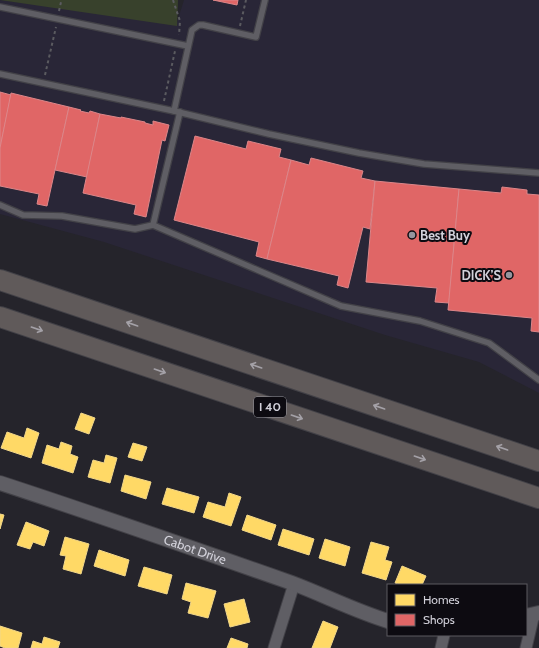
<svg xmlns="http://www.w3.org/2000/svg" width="539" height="648" viewBox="0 0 539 648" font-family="Cabin,sans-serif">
<rect width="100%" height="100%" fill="#25242b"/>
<polygon fill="#292637" points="0,0 177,22 184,0 539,0 539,393 479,362 385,335 104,242 0,214"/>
<polygon fill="#38412c" points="0,0 178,0 177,26"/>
<g fill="#ffd966" stroke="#f2d789">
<polygon points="81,413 95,418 89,434 75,429"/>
<polygon points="27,428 39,433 31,458 1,448 7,432 24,438"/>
<polygon points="61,442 72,446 70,454 78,457 73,473 42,463 47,445 59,449"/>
<polygon points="133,443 147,447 142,461 128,457"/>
<polygon points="106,455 117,458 110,483 88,477 93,460 104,463"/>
<polygon points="125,475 151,482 146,499 121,491"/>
<polygon points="167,488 199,497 194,513 162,504"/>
<polygon points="229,493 241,497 231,526 203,517 208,502 225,507"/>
<polygon points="0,514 4,515 0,529"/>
<polygon points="247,515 276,525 271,540 242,530"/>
<polygon points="26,522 49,531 44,546 33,542 30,549 17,545"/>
<polygon points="283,529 314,539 309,555 278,545"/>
<polygon points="65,537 89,544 81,574 63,569 66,556 60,555"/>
<polygon points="325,539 350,547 345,566 319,558"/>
<polygon points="371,542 389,547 385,560 392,562 386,580 362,573"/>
<polygon points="99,550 129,560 125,576 94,566"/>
<polygon points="402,566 426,576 422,585 401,585 395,583"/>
<polygon points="144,567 172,575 167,594 138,586"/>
<polygon points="186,583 216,591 208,618 188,613 191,602 182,599"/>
<polygon points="244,599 250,622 230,627 224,604"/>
<polygon points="323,621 338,627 330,648 312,648"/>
<polygon points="0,626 22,633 18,648 5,648 0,646"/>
<polygon points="44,637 60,642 58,648 31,648 33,641 42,644"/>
<polygon points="231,638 248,644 247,648 227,648"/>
</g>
<g fill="#e06666" stroke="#dc8689">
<polygon points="213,0 238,0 237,5"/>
<polygon points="0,92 11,95 0,148"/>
<polygon points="11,93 69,107 47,206 37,204 39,194 0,186 0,148"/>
<polygon points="69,107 81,110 80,111 89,113 90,111 100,114 87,177 55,170"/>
<polygon points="100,114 121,118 121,117 145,122 145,123 153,125 153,121 169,125 165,141 162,140 146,217 134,214 136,205 83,193"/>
<polygon points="195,136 246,149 248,141 281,149 279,157 291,160 267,259 256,256 259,242 174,220"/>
<polygon points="311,158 363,171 361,178 375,181 370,229 363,227 348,288 337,285 339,276 267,259 291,160 309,165"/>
<polygon points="375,181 459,189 449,303 435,302 437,288 366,282"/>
<polygon points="502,187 527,190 527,194 539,195 539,332 531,331 532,318 448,310 459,189 501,193"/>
</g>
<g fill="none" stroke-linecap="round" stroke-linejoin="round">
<defs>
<g id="service">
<polyline points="0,7 188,46"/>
<polyline points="0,74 174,111 269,134 359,153 424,164 539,173"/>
<polyline points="174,111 192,30 199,25 203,25 256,37 265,0"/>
<polyline points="180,112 153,225 341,306 420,321 489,343 539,380"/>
<polyline points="0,205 23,215 62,216 135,229 153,225"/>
</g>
<g id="minor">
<polyline points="274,648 294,584"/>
<polyline points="441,648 444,635"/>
<polyline points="526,648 534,614"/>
</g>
<g id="tertiary">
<path id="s1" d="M 0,483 C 98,515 195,549 292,583 C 324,595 355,611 388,621"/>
<polyline points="526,616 539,613"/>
</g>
<g id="motorway">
<polyline points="0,280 539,461"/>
<polyline points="0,317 539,498"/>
</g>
</defs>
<use href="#service" stroke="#424147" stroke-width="8"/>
<use href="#minor" stroke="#424147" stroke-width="13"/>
<use href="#tertiary" stroke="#424147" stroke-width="16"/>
<use href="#motorway" stroke="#424147" stroke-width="22"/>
<g stroke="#5b5b60" stroke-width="2" stroke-dasharray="3 3" stroke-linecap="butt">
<polyline points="173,0 180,21 179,35"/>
<polyline points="59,11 61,2"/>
<polyline points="240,26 246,0"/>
<polyline points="45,75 56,27"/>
<polyline points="164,101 175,51"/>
</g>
<use href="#service" stroke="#5f5e64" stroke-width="5.5"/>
<use href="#minor" stroke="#5f5e64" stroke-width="11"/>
<use href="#tertiary" stroke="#5f5e64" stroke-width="14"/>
<use href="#motorway" stroke="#605a5a" stroke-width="20"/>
</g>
<defs><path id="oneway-shaft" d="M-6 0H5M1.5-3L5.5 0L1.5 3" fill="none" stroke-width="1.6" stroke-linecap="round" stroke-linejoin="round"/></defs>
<g stroke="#a4a1a7">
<use href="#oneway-shaft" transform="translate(132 324) rotate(-161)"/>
<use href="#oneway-shaft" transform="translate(37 329) rotate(19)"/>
<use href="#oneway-shaft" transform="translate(256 366) rotate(-161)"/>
<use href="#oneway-shaft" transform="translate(160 371) rotate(19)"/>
<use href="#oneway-shaft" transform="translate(379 407) rotate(-161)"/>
<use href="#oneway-shaft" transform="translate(297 417) rotate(19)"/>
<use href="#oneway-shaft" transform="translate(502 448) rotate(-161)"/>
<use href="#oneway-shaft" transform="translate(420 458) rotate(19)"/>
</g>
<g fill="#95949d" stroke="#0d0b11" stroke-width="1.5">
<circle cx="412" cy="235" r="4"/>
<circle cx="509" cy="275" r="4"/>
</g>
<g text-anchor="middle" stroke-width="4" stroke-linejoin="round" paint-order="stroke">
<rect fill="#0d0b11" stroke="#97969e" stroke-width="1" x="254" y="397" width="32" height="20" rx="3"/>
<g font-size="12" font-weight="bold" fill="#d2d1da">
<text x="270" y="411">I 40</text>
</g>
<g font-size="13" font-weight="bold" fill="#d2d1da" stroke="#0d0b11" text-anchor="start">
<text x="420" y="240">Best Buy</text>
<text x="501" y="280" text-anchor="end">DICK’S</text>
</g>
<g font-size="13" fill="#d2d1da" stroke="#0d0b11">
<text dy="5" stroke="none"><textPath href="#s1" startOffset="206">Cabot Drive</textPath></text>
</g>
</g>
<rect x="387" y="584" width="140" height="52" fill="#0d0b11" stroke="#5c5a61"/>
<rect x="395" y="594" width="20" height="12" fill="#ffd966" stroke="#5c5a61"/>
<text x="423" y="604" font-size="12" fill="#d2d1da">Homes</text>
<rect x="395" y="614" width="20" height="12" fill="#e06666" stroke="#5c5a61"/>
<text x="423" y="624" font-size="12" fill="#d2d1da">Shops</text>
</svg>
